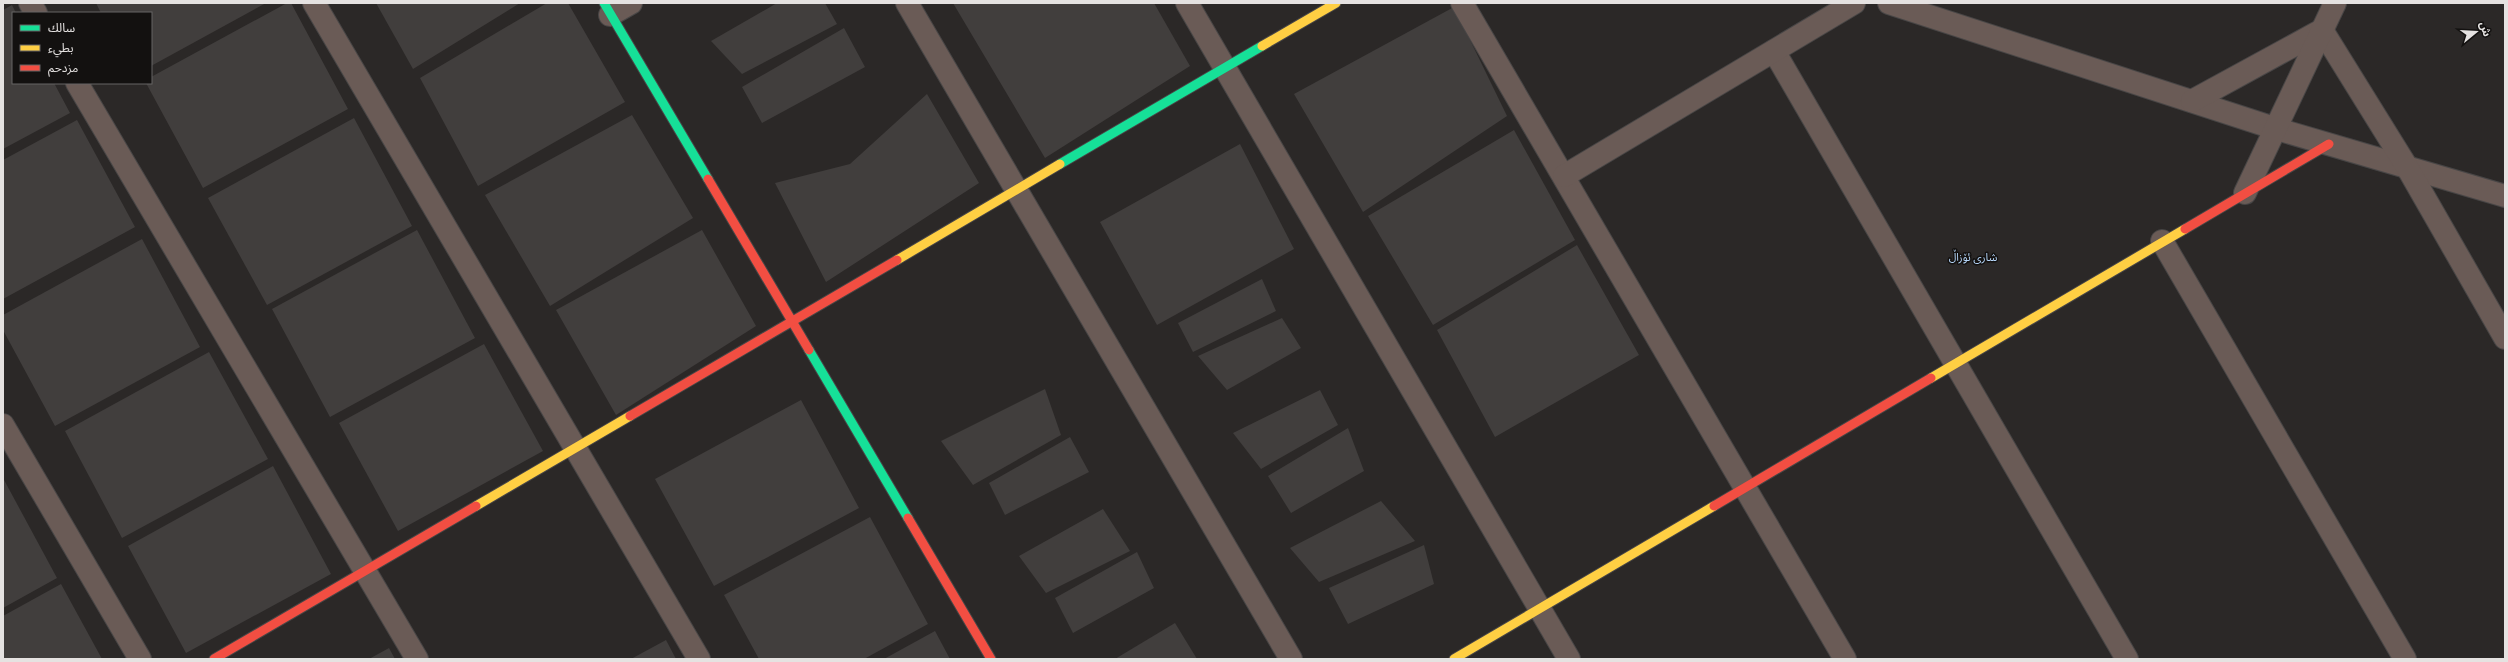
<svg xmlns="http://www.w3.org/2000/svg" width="2508" height="662" viewBox="0 0 2508 662" font-family="'PT Sans Narrow','Noto Sans Arabic',sans-serif">
<rect width="100%" height="100%" fill="#2b2827"/>
<g fill="#413e3d">
<polygon points="96,3 266,3 151,66 151,13 101,13"/>
<polygon points="287,3 291,3 348,109 203,188 146,83 151,83 151,77"/>
<polygon points="376,3 520,3 413,69"/>
<polygon points="547,3 568,3 625,102 478,186 420,78"/>
<polygon points="777,3 825,3 837,24 742,74 711,41"/>
<polygon points="953,3 1154,3 1190,66 1045,158"/>
<polygon points="12,5 16,13 13,13 13,83 54,83 70,113 3,149 3,10"/>
<polygon points="1454,7 1507,116 1363,212 1294,94"/>
<polygon points="844,28 865,67 762,123 742,87"/>
<polygon points="927,94 979,183 826,282 775,183 850,164"/>
<polygon points="632,115 693,218 550,306 485,195"/>
<polygon points="354,118 412,226 267,305 208,198"/>
<polygon points="77,120 135,227 3,299 3,160"/>
<polygon points="1514,130 1575,240 1433,325 1368,216"/>
<polygon points="1240,144 1294,249 1157,325 1100,222"/>
<polygon points="417,230 475,338 330,417 272,309"/>
<polygon points="702,230 756,326 616,415 556,310"/>
<polygon points="142,239 200,347 55,426 3,330 3,315"/>
<polygon points="1577,245 1639,355 1495,437 1437,330"/>
<polygon points="1262,279 1276,311 1193,352 1178,323"/>
<polygon points="1282,318 1301,348 1227,390 1198,356"/>
<polygon points="484,344 543,451 398,531 339,423"/>
<polygon points="209,352 268,459 122,538 65,431"/>
<polygon points="1045,389 1061,435 973,485 941,441"/>
<polygon points="1320,390 1338,425 1261,469 1233,433"/>
<polygon points="801,400 859,508 714,586 655,479"/>
<polygon points="1348,428 1364,471 1291,513 1268,476"/>
<polygon points="1070,437 1089,472 1005,515 989,483"/>
<polygon points="273,466 331,574 186,653 128,546"/>
<polygon points="3,478 57,578 3,608"/>
<polygon points="1381,501 1415,541 1319,582 1290,548"/>
<polygon points="1103,509 1130,551 1046,593 1019,556"/>
<polygon points="870,517 928,624 864,659 759,659 724,595"/>
<polygon points="1424,545 1434,584 1348,624 1329,588"/>
<polygon points="1137,552 1154,588 1073,633 1055,598"/>
<polygon points="61,584 102,659 3,659 3,616"/>
<polygon points="1175,623 1197,659 1115,659"/>
<polygon points="935,631 950,659 884,659"/>
<polygon points="666,640 676,659 631,659"/>
<polygon points="389,648 395,659 369,659"/>
</g>
<g fill="none" stroke-linecap="round" stroke-linejoin="round">
<defs>
<g id="street">
<polyline points="30,3 36,13"/>
<polyline points="314,3 699,659"/>
<polyline points="907,3 1291,659"/>
<polyline points="1187,3 1569,659"/>
<polyline points="1462,3 1845,659"/>
<polyline points="1889,3 2277,129 2505,196"/>
<polyline points="610,15 631,3"/>
<polyline points="1774,51 2127,659"/>
<polyline points="77,83 417,659"/>
<polyline points="2192,101 2322,30 2407,167 2505,338"/>
<polyline points="1564,176 1854,3"/>
<polyline points="2245,193 2335,3"/>
<polyline points="2162,241 2405,659"/>
<polyline points="3,425 140,659"/>
</g>
<g id="fast">
<polyline points="604,3 708,179"/>
<polyline points="1060,164 1262,46"/>
<polyline points="809,350 908,518"/>
</g>
<g id="slow">
<polyline points="1262,46 1336,3"/>
<polyline points="897,260 1060,164"/>
<polyline points="1931,378 2185,229"/>
<polyline points="476,506 630,416"/>
<polyline points="1454,659 1714,506"/>
</g>
<g id="jam">
<polyline points="708,179 809,350"/>
<polyline points="2185,229 2329,144"/>
<polyline points="630,416 897,260"/>
<polyline points="1714,506 1931,378"/>
<polyline points="908,518 991,659"/>
<polyline points="214,659 476,506"/>
</g>
</defs>
<use href="#street" stroke="#484646" stroke-width="24"/>
<use href="#fast" stroke="#484646" stroke-width="11"/>
<use href="#slow" stroke="#484646" stroke-width="11"/>
<use href="#jam" stroke="#484646" stroke-width="11"/>
<use href="#street" stroke="#6a5b56" stroke-width="22"/>
<use href="#fast" stroke="#16e098" stroke-width="9"/>
<use href="#slow" stroke="#ffcf43" stroke-width="9"/>
<use href="#jam" stroke="#f24e42" stroke-width="9"/>
</g>
<g text-anchor="middle" stroke-width="3" stroke-linejoin="round" paint-order="stroke">
<g font-size="11" fill="#b6d6f9" stroke="#131110">
<text x="1973" y="261">شاری ئۆزاڵ</text>
</g>
</g>
<rect width="2508" height="662" fill="none" stroke="#e5e2e1" stroke-width="8"/>
<rect x="12" y="12" width="140" height="72" fill="#131110" stroke="#676564"/>
<rect x="20" y="25" width="20" height="6" fill="#16e098" stroke="#676564"/>
<text x="48" y="32" font-size="12" fill="#e5e2e1">سالك</text>
<rect x="20" y="45" width="20" height="6" fill="#ffcf43" stroke="#676564"/>
<text x="48" y="52" font-size="12" fill="#e5e2e1">بطيء</text>
<rect x="20" y="65" width="20" height="6" fill="#f24e42" stroke="#676564"/>
<text x="48" y="72" font-size="12" fill="#e5e2e1">مزدحم</text>
<g transform="translate(2476 32) rotate(72)" stroke="#131110" stroke-width="3" paint-order="stroke">
<path d="M0-3L7 15L0 10L-7 15Z" fill="#e5e2e1"/>
<text y="-6" font-size="11" font-weight="bold" text-anchor="middle" fill="#e5e2e1">ش</text>
</g>
</svg>
